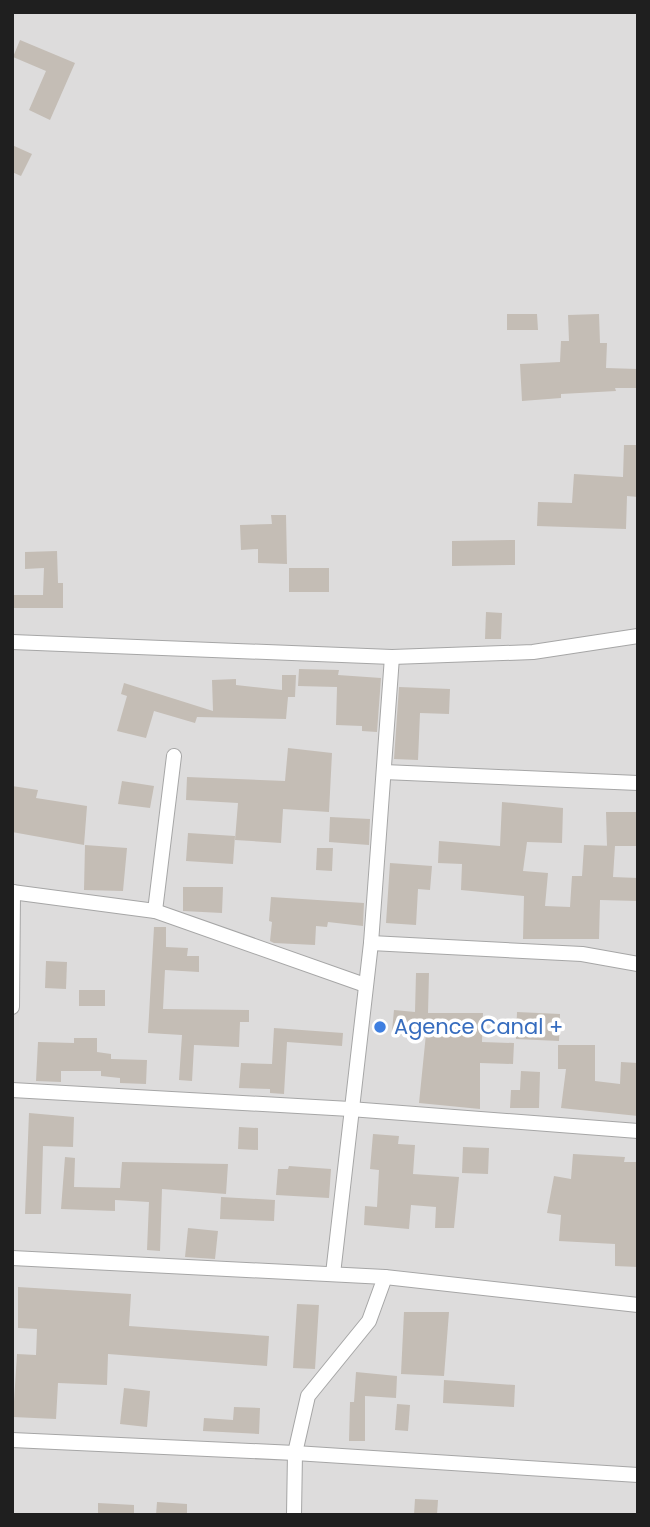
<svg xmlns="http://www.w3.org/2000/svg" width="650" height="1527" viewBox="0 0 650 1527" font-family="Poppins,sans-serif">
<rect width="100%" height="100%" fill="#f0eee6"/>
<rect fill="#dddcdc" x="12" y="12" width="626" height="1503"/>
<g fill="#c4bdb5">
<polygon points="20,40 75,63 50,120 29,110 46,71 13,57"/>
<polygon points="12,145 32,154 21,176 12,172"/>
<polygon points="507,314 537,314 538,330 507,330"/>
<polygon points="599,314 600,343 607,343 606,368 638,369 638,388 615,388 616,391 561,394 561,398 522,401 520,364 560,362 561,341 569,341 568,315"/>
<polygon points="624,445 638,445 638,497 627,496 626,529 537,526 538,502 572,503 574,474 623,477"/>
<polygon points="271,515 286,515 287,564 258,563 258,549 241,550 240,525 272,524"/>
<polygon points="515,540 515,565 452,566 452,541"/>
<polygon points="57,551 58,583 63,583 63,608 12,608 12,595 43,595 44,568 25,569 25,552"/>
<rect x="289" y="568" width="40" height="24"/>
<polygon points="486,612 502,613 501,639 485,639"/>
<polygon points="299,669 339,670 338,675 381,678 377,732 362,731 362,726 336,725 337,687 298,686"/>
<polygon points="282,675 296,675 295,697 288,697 286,719 197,717 195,723 154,711 146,738 117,731 127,696 121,694 124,683 213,711 212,680 236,679 236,685 282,690"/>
<polygon points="399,687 450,689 449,714 420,713 418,760 394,759"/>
<polygon points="288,748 332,753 329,812 283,809 281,843 235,840 238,803 186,800 187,777 285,781"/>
<polygon points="122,781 154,786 150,808 118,804"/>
<polygon points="12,786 38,790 36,798 87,806 84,845 12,832"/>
<polygon points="502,802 563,808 562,843 527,842 523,871 548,873 545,906 570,907 572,876 582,876 584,845 615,846 613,877 638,878 638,901 600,900 599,939 523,939 524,896 461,890 462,864 438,863 439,841 500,846"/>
<polygon points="606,812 638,812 638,846 607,846"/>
<polygon points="330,817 370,819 369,845 329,842"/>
<polygon points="188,833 235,836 233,864 186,861"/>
<polygon points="85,845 127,848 123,891 84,890"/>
<polygon points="317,848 333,848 332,871 316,870"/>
<polygon points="390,863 432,866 430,890 418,889 416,925 386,923"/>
<polygon points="183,887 223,887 222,913 183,911"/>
<polygon points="271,897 364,903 363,926 328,922 327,927 316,926 315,945 274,943 270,941 272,922 269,921"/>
<polygon points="154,927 166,927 166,947 188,948 187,956 199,956 199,972 165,970 163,1009 249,1010 249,1022 240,1022 239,1047 194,1045 192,1081 179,1080 182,1035 148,1033"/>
<polygon points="46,961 67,962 66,989 45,988"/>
<polygon points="416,973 429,973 428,1013 483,1013 482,1042 514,1043 513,1064 480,1063 480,1109 419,1103 426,1034 392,1031 394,1010 415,1012"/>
<rect x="79" y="990" width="26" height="16"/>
<polygon points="517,1012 560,1014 559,1041 516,1039"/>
<polygon points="274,1028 343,1033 342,1046 287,1042 284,1094 270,1093 270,1089 239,1088 241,1063 272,1064"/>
<polygon points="74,1038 97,1038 97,1052 111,1054 111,1059 147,1060 146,1084 120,1083 120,1078 101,1076 101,1071 61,1071 61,1082 36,1081 38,1042 74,1043"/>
<polygon points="558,1045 595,1045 595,1081 620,1084 621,1062 638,1063 638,1116 561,1108 566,1069 558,1069"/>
<polygon points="521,1071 540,1072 539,1108 510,1108 511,1090 520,1090"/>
<polygon points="29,1113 74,1117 73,1147 43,1146 41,1214 25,1214"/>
<polygon points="239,1127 258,1128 258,1150 238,1149"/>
<polygon points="373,1134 399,1136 398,1144 415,1145 413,1174 459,1177 454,1228 435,1228 436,1207 411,1205 409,1229 364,1225 365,1206 377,1207 379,1170 370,1169"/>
<polygon points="463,1147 489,1148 488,1174 462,1173"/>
<polygon points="573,1154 625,1157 624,1162 638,1162 638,1267 615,1266 615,1244 559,1241 561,1215 547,1213 554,1176 571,1179"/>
<polygon points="65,1157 75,1158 74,1187 120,1188 122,1162 228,1164 226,1194 162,1189 160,1251 147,1250 149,1202 115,1200 115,1211 61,1209"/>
<polygon points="289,1166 331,1169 329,1198 276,1195 278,1169 288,1169"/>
<polygon points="221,1197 275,1200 274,1221 220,1219"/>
<polygon points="188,1228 218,1231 215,1259 185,1257"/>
<polygon points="18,1287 131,1294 129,1326 269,1336 267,1366 108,1354 107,1385 58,1383 56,1419 13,1417 17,1354 36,1355 37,1329 18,1328"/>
<polygon points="297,1304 319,1305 315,1369 293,1368"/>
<polygon points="404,1312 449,1312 444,1376 401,1374"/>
<polygon points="356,1372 397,1376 396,1398 365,1396 365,1441 349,1441 350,1402 354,1402"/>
<polygon points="444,1380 515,1385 514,1407 443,1403"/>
<polygon points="124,1388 150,1391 147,1427 120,1424"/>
<polygon points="397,1404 410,1405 408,1431 395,1430"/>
<polygon points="234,1407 260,1408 259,1434 203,1431 204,1418 233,1420"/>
<polygon points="415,1499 438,1500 437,1515 414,1515"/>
<polygon points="157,1502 187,1504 187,1515 156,1515"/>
<polygon points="98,1503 134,1505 134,1515 98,1515"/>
</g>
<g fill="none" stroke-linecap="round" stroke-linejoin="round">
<defs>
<g id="street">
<polyline points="12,642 392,657 533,652 638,636"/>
<polyline points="384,772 638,783"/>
<polyline points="12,892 155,911 365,985"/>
<polyline points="155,911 174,756"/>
<polyline points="371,943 582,954 638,964"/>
<polyline points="12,1007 13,892"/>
<polyline points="12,1090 350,1109 638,1131"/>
<polyline points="12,1258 385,1277 638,1305"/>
<polyline points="333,1274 371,943 392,657"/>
<polyline points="12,1440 295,1453 638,1475"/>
<polyline points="294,1515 295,1453 308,1396 369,1321 385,1277"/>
</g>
</defs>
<use href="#street" stroke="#a6a6a6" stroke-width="16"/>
<use href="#street" stroke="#fff" stroke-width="14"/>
</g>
<circle fill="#3f7fe0" stroke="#fff" stroke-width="2.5" cx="380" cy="1027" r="7"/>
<g text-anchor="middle" stroke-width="7" stroke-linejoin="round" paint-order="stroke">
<g font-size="21" fill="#366cbe" stroke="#fff" text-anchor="start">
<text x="394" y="1034">Agence Canal +</text>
</g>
</g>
<rect width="650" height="1527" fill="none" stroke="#1f1f1f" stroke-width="28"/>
</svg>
